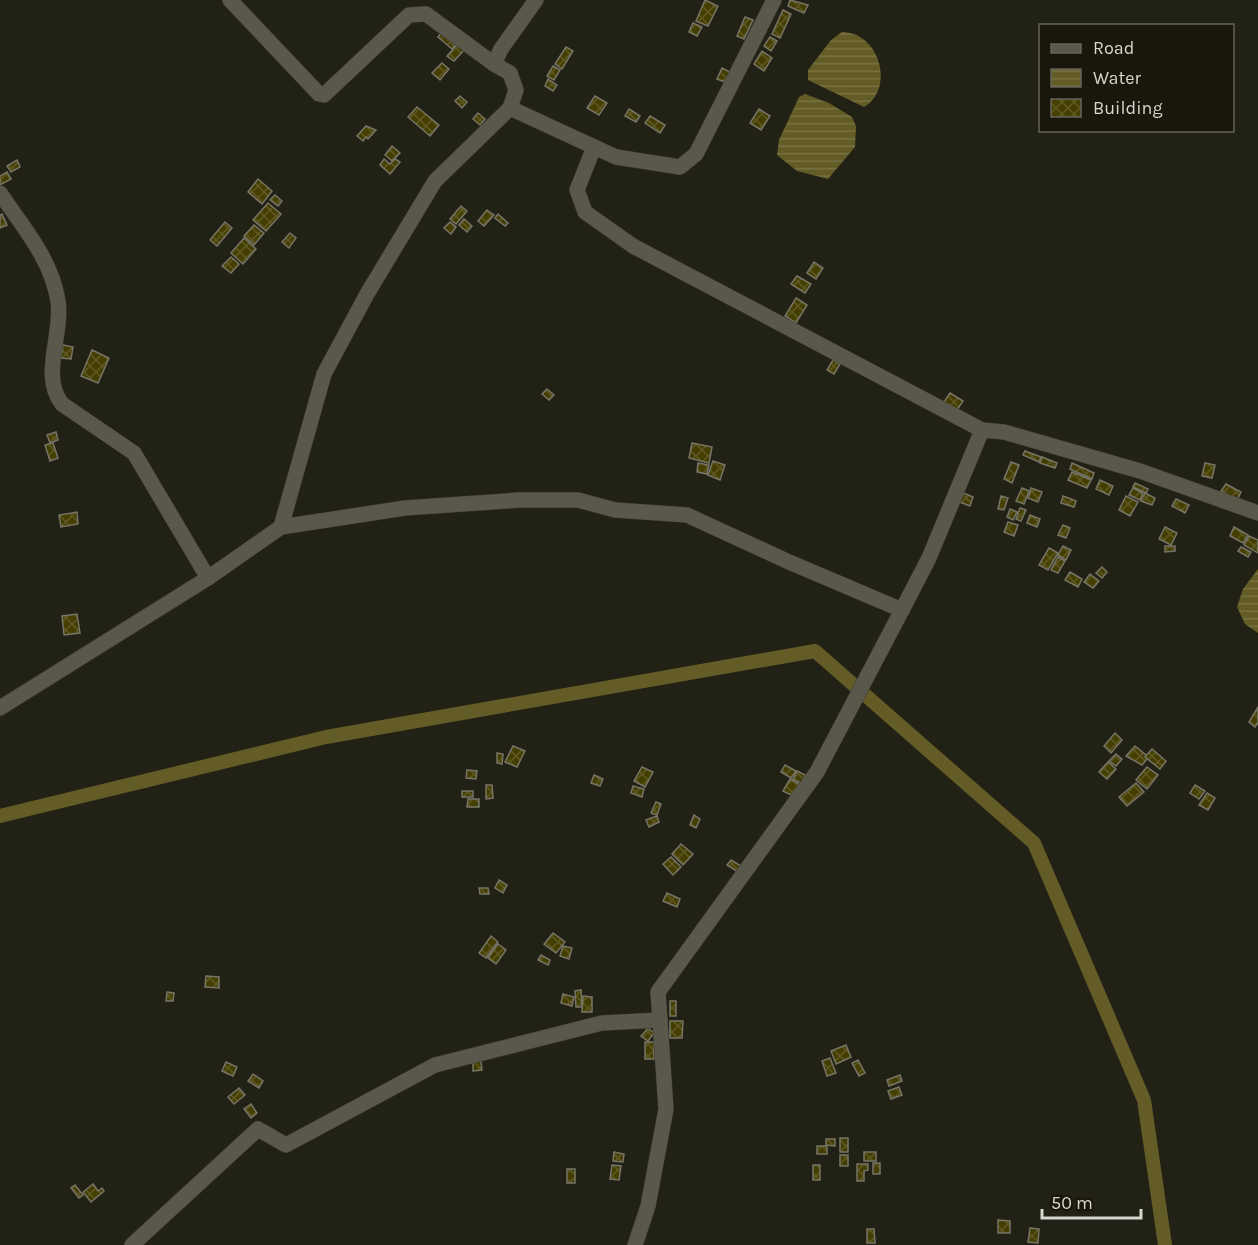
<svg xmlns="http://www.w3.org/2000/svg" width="1258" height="1245" viewBox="0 0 1258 1245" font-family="Karla,sans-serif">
<defs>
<pattern id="water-rules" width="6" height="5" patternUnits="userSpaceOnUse" patternTransform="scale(1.5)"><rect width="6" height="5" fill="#635c26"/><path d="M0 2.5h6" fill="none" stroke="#797344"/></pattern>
<pattern id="building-cross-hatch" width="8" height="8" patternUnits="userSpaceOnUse" patternTransform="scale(1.5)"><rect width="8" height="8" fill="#453e01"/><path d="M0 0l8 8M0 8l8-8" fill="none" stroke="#5f5925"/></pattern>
</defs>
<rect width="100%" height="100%" fill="#222115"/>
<g fill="url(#water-rules)">
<path d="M 842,32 C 880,32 895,89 864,107 L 808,80 L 808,70 L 831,40 Z"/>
<polygon points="805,94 829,103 852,117 856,126 855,147 828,179 797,171 777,155 779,140 799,97"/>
<polygon points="1258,569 1258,633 1245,624 1237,607 1243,589"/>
</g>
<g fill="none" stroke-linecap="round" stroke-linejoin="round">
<polyline stroke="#635c26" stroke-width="14" points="0,816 326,737 815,651 1034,843 1144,1100 1165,1245"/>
</g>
<g fill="url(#building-cross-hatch)" stroke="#767567" stroke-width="1.5">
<polygon points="705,0 718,6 708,26 696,21"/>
<polygon points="790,0 808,5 804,13 788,6"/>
<polygon points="783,10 791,14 780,38 772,34"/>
<polygon points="745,17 753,20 744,39 737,36"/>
<polygon points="693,23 702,27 697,36 689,32"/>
<polygon points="444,30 458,42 452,49 438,37"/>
<polygon points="770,37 777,41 771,51 764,46"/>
<polygon points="458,43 465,49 454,61 447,56"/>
<polygon points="566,47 573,51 562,69 555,64"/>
<polygon points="762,51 772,58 764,71 754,64"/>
<polygon points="442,63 449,69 440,80 432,73"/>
<polygon points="553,66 560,70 554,80 547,76"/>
<polygon points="722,68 730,72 725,82 717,79"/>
<polygon points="548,79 557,85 553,91 545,86"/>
<polygon points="460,96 467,102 462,108 455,101"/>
<polygon points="595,96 607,103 599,115 587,108"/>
<polygon points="417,107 439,125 430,136 408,117"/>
<polygon points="629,109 640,116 636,122 625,116"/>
<polygon points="759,109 770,116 761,130 750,123"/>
<polygon points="478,113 485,119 480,125 473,119"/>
<polygon points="650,116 665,125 660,133 645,123"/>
<polygon points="366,126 376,130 368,139 366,137 363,141 357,136"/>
<polygon points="392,146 400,153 392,161 385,155"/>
<polygon points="384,159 390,164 395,159 400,162 390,174 380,165"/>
<polygon points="17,160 20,167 11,172 7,166"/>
<polygon points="7,172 11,179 0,185 0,176"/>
<polygon points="258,179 272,191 262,204 248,192"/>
<polygon points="275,195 282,201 278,206 270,200"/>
<polygon points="268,203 281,214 266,231 253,220"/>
<polygon points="461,206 467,211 456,224 450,219"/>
<polygon points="487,210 494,215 484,226 478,221"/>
<polygon points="2,214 7,225 0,228 0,215"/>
<polygon points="498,214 508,223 505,226 495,218"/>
<polygon points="464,219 472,226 467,232 459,225"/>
<polygon points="225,222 232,228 217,246 210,240"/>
<polygon points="450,222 456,227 451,234 444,228"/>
<polygon points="254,225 264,233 254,245 244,236"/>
<polygon points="290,233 296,238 289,248 282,242"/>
<polygon points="244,238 256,249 243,264 231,253"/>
<polygon points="231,257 239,264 231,273 222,266"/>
<polygon points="814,262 823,268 816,279 807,273"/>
<polygon points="797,276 811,284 805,293 791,284"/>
<polygon points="796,298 807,305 796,323 785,316"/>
<polygon points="63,345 73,347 71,359 61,358"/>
<polygon points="92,350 109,358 98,383 81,376"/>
<polygon points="833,360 840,364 834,374 827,370"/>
<polygon points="547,389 554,395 549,400 542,394"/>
<polygon points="950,393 963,401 957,410 944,402"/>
<polygon points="56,432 58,440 50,443 47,435"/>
<polygon points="53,443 58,458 50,461 45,445"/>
<polygon points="692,443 712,447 709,463 689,458"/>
<polygon points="1025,451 1041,457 1039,462 1023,455"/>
<polygon points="1042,457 1057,463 1055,468 1040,463"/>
<polygon points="713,461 725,465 720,480 708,475"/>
<polygon points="1011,462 1019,465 1012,483 1004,479"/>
<polygon points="698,463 709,465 707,474 697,472"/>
<polygon points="1072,463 1094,473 1092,479 1070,469"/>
<polygon points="1205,463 1215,465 1212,478 1202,476"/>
<polygon points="1072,472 1091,480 1087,488 1068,480"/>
<polygon points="1100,480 1113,486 1109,495 1096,489"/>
<polygon points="1135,483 1148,489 1146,493 1133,487"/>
<polygon points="1226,484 1241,492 1237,500 1221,491"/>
<polygon points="1022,488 1029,491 1024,504 1016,501"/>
<polygon points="1031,488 1042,492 1038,502 1028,498"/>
<polygon points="1133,488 1143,493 1140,500 1129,495"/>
<polygon points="961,492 973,497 970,506 957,501"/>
<polygon points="1145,493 1155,498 1152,505 1141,501"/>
<polygon points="1001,496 1008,498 1004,510 998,509"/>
<polygon points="1063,496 1076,501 1074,507 1061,503"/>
<polygon points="1126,496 1138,502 1130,516 1119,510"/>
<polygon points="1176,499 1189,505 1185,513 1172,506"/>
<polygon points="1020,508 1026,510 1021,521 1016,519"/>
<polygon points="1010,509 1017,512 1013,520 1007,517"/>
<polygon points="77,512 78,524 61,527 59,515"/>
<polygon points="1030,515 1040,519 1037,527 1027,523"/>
<polygon points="1008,522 1018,525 1014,536 1004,532"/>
<polygon points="1063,525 1070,528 1066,538 1058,535"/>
<polygon points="1165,527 1177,533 1171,545 1159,539"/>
<polygon points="1234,527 1248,535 1243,543 1230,536"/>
<polygon points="1249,536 1258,540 1258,553 1244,545"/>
<polygon points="1063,546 1071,550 1066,560 1058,555"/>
<polygon points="1165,546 1175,546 1175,551 1165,552"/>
<polygon points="1241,547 1251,552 1248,557 1238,551"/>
<polygon points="1049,548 1058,553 1048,570 1039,565"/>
<polygon points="1058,557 1065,561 1058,573 1051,570"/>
<polygon points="1102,567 1107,572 1102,578 1096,573"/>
<polygon points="1070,572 1082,579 1078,587 1065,580"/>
<polygon points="1090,574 1099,581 1093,588 1084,582"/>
<polygon points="77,614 80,633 64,635 62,616"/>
<polygon points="1258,707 1258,723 1255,727 1249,722"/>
<polygon points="1115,733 1122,740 1111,753 1104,746"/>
<polygon points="513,746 525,751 517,767 505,762"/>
<polygon points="1135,746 1146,755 1147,759 1142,765 1126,756"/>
<polygon points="1152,749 1166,761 1160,769 1145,757"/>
<polygon points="497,753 503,754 502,764 497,763"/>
<polygon points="1116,754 1122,759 1116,766 1109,761"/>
<polygon points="1108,762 1116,769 1107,779 1099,772"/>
<polygon points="785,765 796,771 791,778 781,772"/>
<polygon points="642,767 653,772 645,787 634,781"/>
<polygon points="1147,767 1158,775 1147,789 1136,780"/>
<polygon points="467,770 477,771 476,779 466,778"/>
<polygon points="797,771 805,775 801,783 793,779"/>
<polygon points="594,775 603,779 600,786 591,783"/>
<polygon points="790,779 799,784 793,796 783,791"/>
<polygon points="1136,783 1144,792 1127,806 1119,797"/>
<polygon points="486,785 492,785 493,798 486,799"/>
<polygon points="1195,785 1205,791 1199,799 1190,793"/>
<polygon points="633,786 644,789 642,797 631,793"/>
<rect x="462" y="791" width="11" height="6"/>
<polygon points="1207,793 1215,798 1208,810 1199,805"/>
<polygon points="468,799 479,799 479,807 467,807"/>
<polygon points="656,802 661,804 657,815 651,813"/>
<polygon points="694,815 700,819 696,828 690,825"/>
<polygon points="657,816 659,822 649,827 646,820"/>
<polygon points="681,844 693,854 683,865 672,854"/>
<polygon points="671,857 681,867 673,875 663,864"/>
<polygon points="731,860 741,866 738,872 727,865"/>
<polygon points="499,880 507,885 503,893 495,888"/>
<polygon points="479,888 488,888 489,894 480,894"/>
<polygon points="667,893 680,899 677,907 663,901"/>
<polygon points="553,933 565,942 556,953 544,944"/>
<polygon points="491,936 498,942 486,958 479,953"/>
<polygon points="498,944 506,950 496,964 488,958"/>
<polygon points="563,946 572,948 569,959 560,956"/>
<polygon points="541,955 550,960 548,965 538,960"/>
<polygon points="206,976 219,977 219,988 205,987"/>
<polygon points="581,990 582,1007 576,1007 575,991"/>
<polygon points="167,992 174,993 173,1001 166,1001"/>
<polygon points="563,994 574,997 572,1006 561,1003"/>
<polygon points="583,996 592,997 592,1012 582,1012"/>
<rect x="670" y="1001" width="6" height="15"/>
<polygon points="670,1021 683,1021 682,1038 670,1038"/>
<polygon points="648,1028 654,1033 648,1041 641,1036"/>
<rect x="645" y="1042" width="9" height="17"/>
<polygon points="846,1045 851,1057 836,1064 831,1051"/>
<polygon points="830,1058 836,1073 827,1076 822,1061"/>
<polygon points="858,1060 865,1073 859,1076 852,1063"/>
<polygon points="481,1061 482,1070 473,1071 473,1062"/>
<polygon points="226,1062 237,1067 233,1076 222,1071"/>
<polygon points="253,1074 263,1081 259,1088 248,1081"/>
<polygon points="900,1075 902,1081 889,1086 887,1080"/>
<polygon points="899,1087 902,1095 891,1099 888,1091"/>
<polygon points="239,1088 245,1095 234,1104 228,1097"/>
<polygon points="251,1104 257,1113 251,1118 244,1109"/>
<rect x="840" y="1138" width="8" height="14"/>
<polygon points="826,1139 835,1139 835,1146 826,1145"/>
<rect x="817" y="1146" width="10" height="8"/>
<polygon points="614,1152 624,1154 623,1162 613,1161"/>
<rect x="864" y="1152" width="12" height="9"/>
<rect x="840" y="1155" width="8" height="11"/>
<rect x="873" y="1163" width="7" height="11"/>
<polygon points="857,1164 868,1164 868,1170 864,1171 864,1181 857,1181"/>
<polygon points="612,1165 621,1166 619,1180 610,1179"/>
<rect x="813" y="1165" width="7" height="15"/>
<rect x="567" y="1169" width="8" height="14"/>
<polygon points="93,1184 98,1191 102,1188 104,1191 91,1202 83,1192"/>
<polygon points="75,1185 83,1195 79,1198 71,1188"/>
<polygon points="998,1220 1010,1221 1010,1233 998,1233"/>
<polygon points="1030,1228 1039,1229 1038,1243 1028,1242"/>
<polygon points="867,1229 874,1229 875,1243 867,1243"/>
</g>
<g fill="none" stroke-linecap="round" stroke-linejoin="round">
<defs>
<g id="street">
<polyline points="230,0 319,94 324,95 409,15 426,14 494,64"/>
<polyline points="510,108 616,157 680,167 696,154 774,0"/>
<polyline points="594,147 577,190 585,212 633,246 982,430"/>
<path d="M 0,193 C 24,229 51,258 58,301 C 63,334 40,376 62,404 L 134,453 L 208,578"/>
<polyline points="281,527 405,508 520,500 578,500 615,510 687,515 789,562 902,610 817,772 658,992 666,1109 648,1206 635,1245"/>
<polyline points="902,610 929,558 982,430 1004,432 1140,471 1258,513"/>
<polyline points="0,708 208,578 281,527 324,374 367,294 435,181 510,108 516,90 510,73 494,64 501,49 536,0"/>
<polyline points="132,1245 258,1129 286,1145 435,1065 602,1023 660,1020"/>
</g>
</defs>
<use href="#street" stroke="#3d3b34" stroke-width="16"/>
<use href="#street" stroke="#59584b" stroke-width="15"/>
</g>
<rect x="1039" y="24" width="195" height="108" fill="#19170c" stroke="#65645a" stroke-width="1.5"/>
<rect x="1051" y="44" width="30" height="9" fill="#59584b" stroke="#65645a" stroke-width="1.5"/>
<text x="1093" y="54" font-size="18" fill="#d7d7cf">Road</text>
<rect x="1051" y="69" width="30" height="18" fill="url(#water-rules)" stroke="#65645a" stroke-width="1.5"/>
<text x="1093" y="84" font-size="18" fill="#d7d7cf">Water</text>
<rect x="1051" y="99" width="30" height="18" fill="url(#building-cross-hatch)" stroke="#65645a" stroke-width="1.5"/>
<text x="1093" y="114" font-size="18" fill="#d7d7cf">Building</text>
<path d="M1042 1209v9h99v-9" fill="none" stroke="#d7d7cf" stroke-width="3"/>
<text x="1051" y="1209" font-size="18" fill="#d7d7cf" stroke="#19170c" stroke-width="4.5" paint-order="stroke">50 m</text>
</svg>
